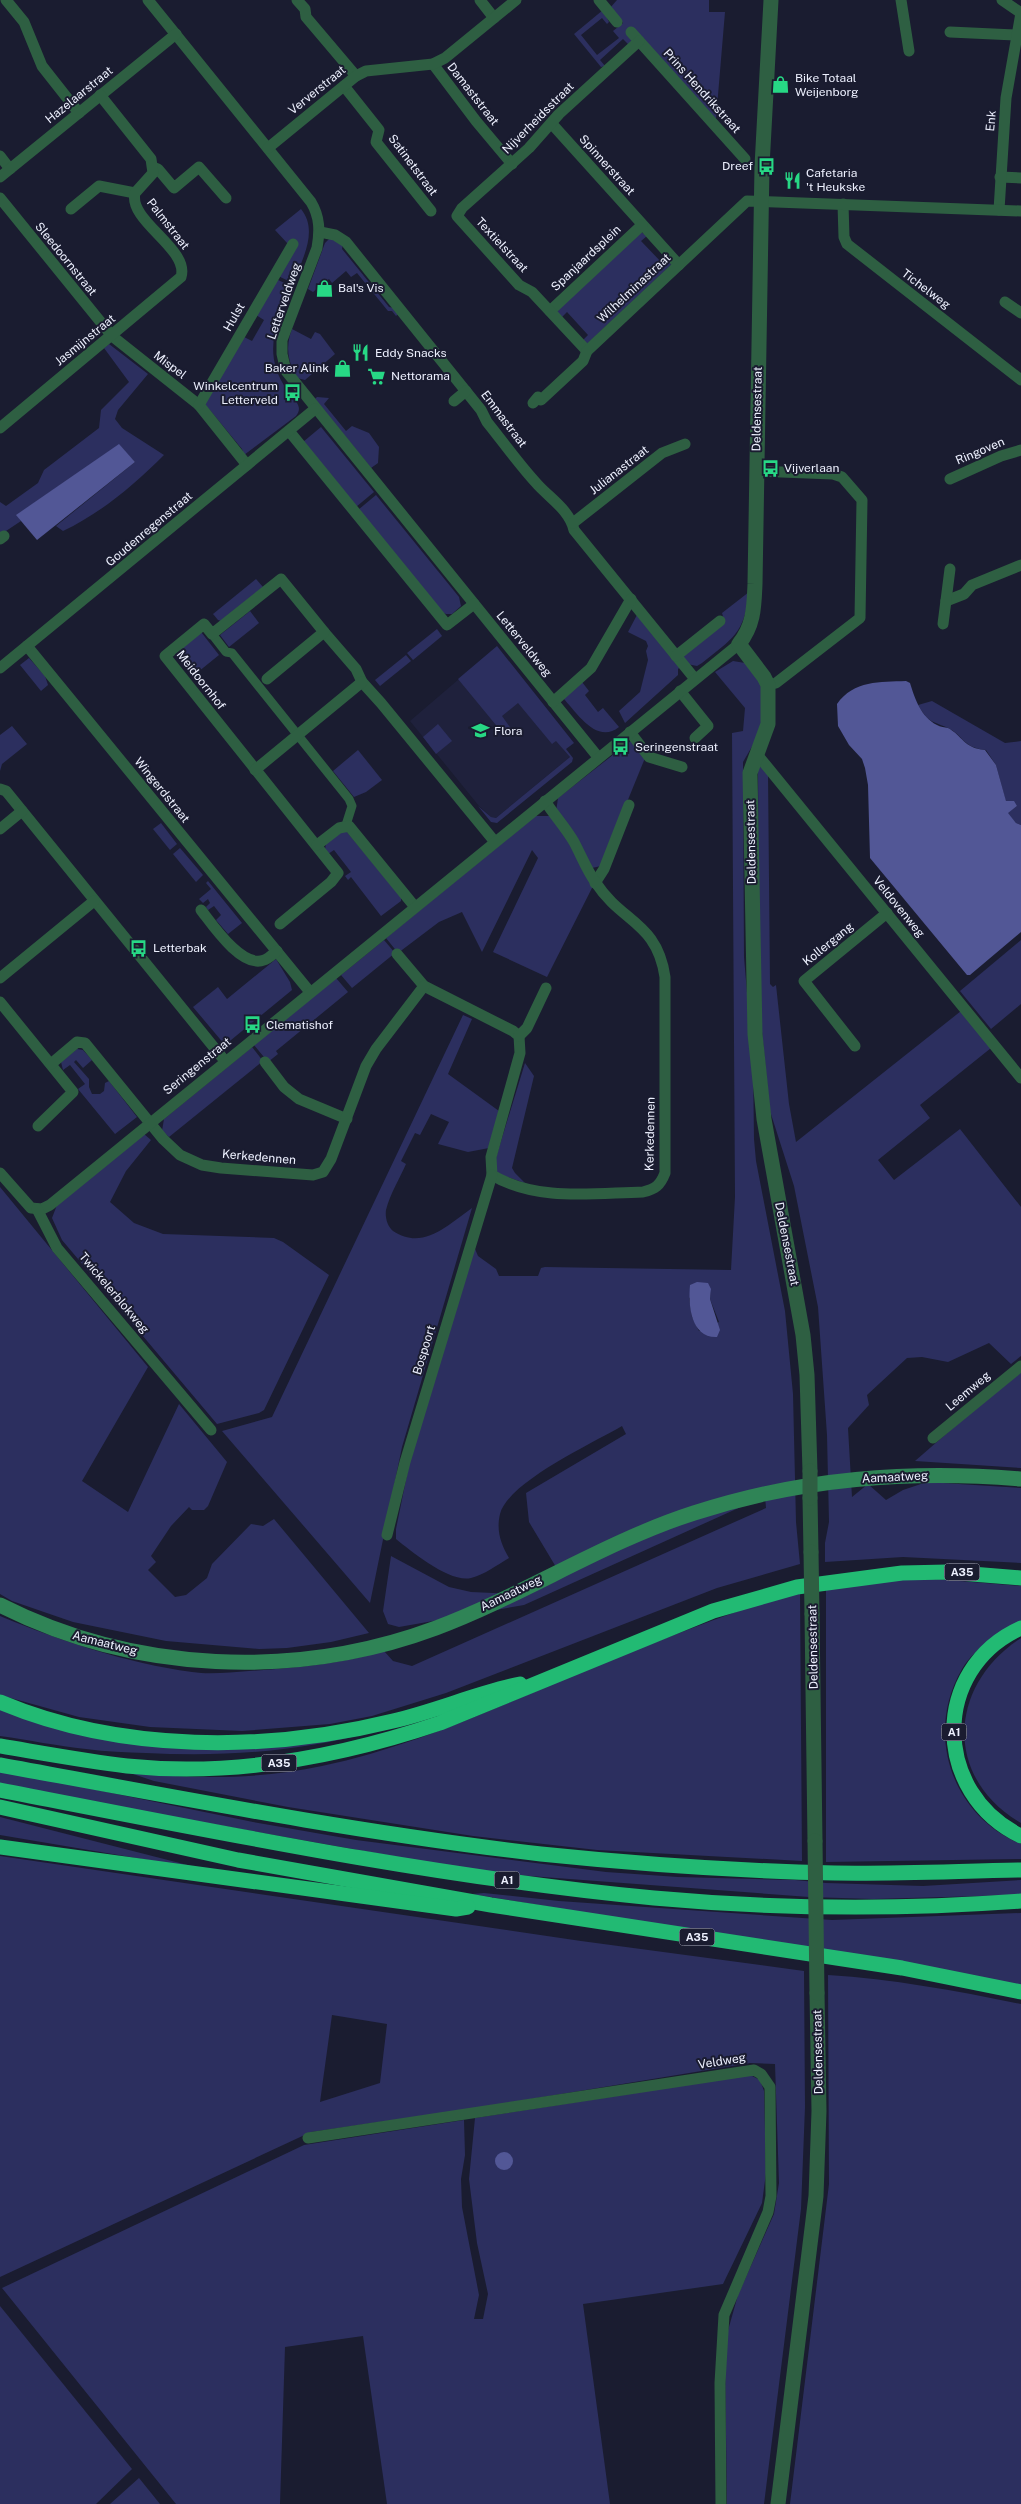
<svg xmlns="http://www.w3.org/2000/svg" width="1021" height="2504" viewBox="0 0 1021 2504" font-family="'Public Sans',sans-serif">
<rect width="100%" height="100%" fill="#1a1c30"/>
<polygon fill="#1f213c" points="487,655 519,703 552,743 556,740 570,757 496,818 491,817 479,806 410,721"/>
<g fill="#2c2f5f" fill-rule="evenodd">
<polygon points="617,0 709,0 709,12 725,12 716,119 632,40 629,45 623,39 600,60 605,66 601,67 574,34 603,10 609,22 607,24 602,18 581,35 597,55 619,38 613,31 623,23 610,8"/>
<path d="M 301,209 C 319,231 302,260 293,283 L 278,276 L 288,244 L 275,230 Z"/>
<polygon points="641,232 647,236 641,241 663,264 669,259 671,265 587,344 582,341 588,335 567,312 561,318 557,311"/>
<polygon points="330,238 343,244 342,249 389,307 394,308 399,313 396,316 392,311 388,311 357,273 351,277 346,271 332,283 329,279 313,292 308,289 325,243"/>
<path d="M 276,279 L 291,286 C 277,324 261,352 287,390 L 285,392 L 288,397 L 291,395 C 296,402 303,407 296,416 L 244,455 L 242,449 L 209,409 L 206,408 L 205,401 L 244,337 L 252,341 L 264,320 L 256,315 Z"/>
<path d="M 292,329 L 311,339 L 315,332 L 320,334 L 335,354 L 305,380 L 297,378 C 288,362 285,347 292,329 Z"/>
<path d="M 109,344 L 148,374 L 118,410 L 115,419 L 122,428 L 164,455 C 134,485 101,513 63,531 L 56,526 L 135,462 L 119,445 L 17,515 L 21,521 L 0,535 L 0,502 L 6,506 L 38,483 L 44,470 L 99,428 L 101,410 L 129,382 L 104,348 Z"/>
<polygon points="317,397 329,398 324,404 346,431 352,426 369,433 379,447 378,463 371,468 315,399"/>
<polygon points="321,427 374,492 356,507 303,442"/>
<polygon points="376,495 459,597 461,606 452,614 446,614 442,612 358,510"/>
<polygon points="256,579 263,587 221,621 218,620 213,614"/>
<path d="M 749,592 C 745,633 732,639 702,663 L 697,666 L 687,664 L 682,654 L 725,623 L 722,613 Z"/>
<polygon points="250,611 259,623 229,647 220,635"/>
<polygon points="638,613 681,666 678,669 678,675 625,723 619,711 640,692 648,660 646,651 648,646 646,641 628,632"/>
<polygon points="437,629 442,636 413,660 407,653"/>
<polygon points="201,632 219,655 198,672 180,649"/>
<polygon points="497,646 574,743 566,749 573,758 572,762 497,823 491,822 478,806 491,817 496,818 570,757 556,741 552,744 518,703 502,716 512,730 505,736 458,679"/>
<polygon points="406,655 411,661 380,686 375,680"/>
<polygon points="29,658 45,676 48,685 41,691 20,665"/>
<path d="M 733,661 L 745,663 L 761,682 L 761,731 L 743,762 L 744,957 L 753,1064 L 754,1139 L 756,1161 L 785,1311 L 793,1394 L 796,1522 L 800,1564 L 717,1588 L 446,1693 L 372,1716 L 330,1724 L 242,1731 L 150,1727 L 79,1717 L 0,1695 L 0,1616 C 61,1641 126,1663 192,1672 C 211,1675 231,1672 249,1671 C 295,1668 340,1664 384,1651 L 393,1661 L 412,1666 L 766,1508 L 765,1496 L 524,1605 L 399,1627 L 388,1624 L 383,1611 L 391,1556 L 449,1587 L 471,1592 L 518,1594 L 556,1567 L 529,1522 L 526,1493 L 626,1434 L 622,1426 C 593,1443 508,1482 500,1514 C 496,1531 501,1544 509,1558 C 497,1565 484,1575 471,1578 C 450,1583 412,1552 396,1539 L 396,1529 L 409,1465 L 473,1244 L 478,1256 L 496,1269 L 499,1276 L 538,1276 L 541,1268 L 545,1267 L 731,1270 L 735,1197 L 732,733 L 743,731 L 745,708 L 715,672 ZM 711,1289 L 710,1299 L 719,1322 L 699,1331 L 692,1317 L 689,1298 Z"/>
<path d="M 582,682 L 589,691 L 585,695 L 598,712 L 603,708 L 619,727 C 597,745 577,713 563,698 Z"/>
<path d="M 932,701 L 1005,743 L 1021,741 L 1021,825 L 1016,823 L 1007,813 L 1017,806 L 1006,802 L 996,765 L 986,750 C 963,748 963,735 948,728 C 930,720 929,723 918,705 Z"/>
<polygon points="438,724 452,741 436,754 423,737"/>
<polygon points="12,726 27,744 2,764 0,771 0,735"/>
<polygon points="632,740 645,758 601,866 592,868 556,812 558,798"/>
<polygon points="358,750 382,780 366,792 354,797 333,771"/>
<polygon points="760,762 768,773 770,984 773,987 776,985 789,1104 796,1142 961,1011 991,1048 920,1105 930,1118 878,1160 894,1180 960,1129 1021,1207 1021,1356 1011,1364 989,1343 948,1362 922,1357 907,1358 867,1395 869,1405 848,1428 852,1497 868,1484 886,1500 903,1490 927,1482 1021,1488 1021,1563 903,1557 825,1562 825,1543 829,1522 827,1435 818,1307 794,1186 770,1111 762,1032 759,988 758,766"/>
<polygon points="535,816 550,816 567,837 593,886 547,977 493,952 538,858 532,850 482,952 462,912 439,922 398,953 386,938"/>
<polygon points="161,823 177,844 170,850 153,829"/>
<polygon points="339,832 347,832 401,897 401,901 381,916 351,877 348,880 345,876 351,872 334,850 328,854 325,850 326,843"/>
<polygon points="180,848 203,875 196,882 173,854"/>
<polygon points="208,881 242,923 228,934 216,920 221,915 214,906 208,910 206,907 210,903 208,899 203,903 199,899 211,889 206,883"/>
<polygon points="384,940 395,953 352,988 341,975"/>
<polygon points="1021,940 1021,1004 991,1029 960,991"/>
<polygon points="276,959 290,982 292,990 225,1045 193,1007 218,987 227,999"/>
<polygon points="336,978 348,992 276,1051 278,1054 268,1062 254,1045"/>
<path d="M 463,1015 L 472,1019 L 448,1074 L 499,1111 L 489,1148 L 468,1152 L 438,1144 L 449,1122 L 431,1114 L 420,1135 L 415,1133 L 401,1161 L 406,1164 C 400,1178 390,1194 386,1210 C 385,1217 387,1226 393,1231 C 423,1251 448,1225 472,1208 L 402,1447 L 370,1603 L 222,1431 L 272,1417 Z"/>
<polygon points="252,1047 263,1061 169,1137 162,1131 164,1119"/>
<polygon points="77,1049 83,1050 92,1060 83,1068 76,1060 74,1062 89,1079 89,1087 92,1094 100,1094 104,1091 105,1083 109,1081 137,1117 115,1134 78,1089 85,1084 70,1065 63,1070 61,1062"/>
<polygon points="525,1063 534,1076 512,1168 515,1173 525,1183 498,1174 494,1164"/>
<polygon points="144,1134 151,1140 126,1171 110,1202 134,1223 163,1234 274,1238 283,1242 329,1275 264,1410 259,1413 217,1424 62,1240 52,1218 57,1205"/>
<polygon points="0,1187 148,1367 82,1481 128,1512 179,1404 227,1462 208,1506 204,1510 192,1510 189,1507 171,1526 151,1556 156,1562 148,1570 175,1597 186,1595 207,1578 212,1564 251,1524 263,1526 274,1519 369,1633 331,1642 287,1648 259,1649 166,1641 73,1622 12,1601 0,1594"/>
<polygon points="1021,1369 1021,1468 915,1461"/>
<path d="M 910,1577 L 1021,1586 L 1021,1622 C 1000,1634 975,1647 962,1669 C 924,1734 952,1816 1021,1844 L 1021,1859 L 826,1862 L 826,1589 Z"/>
<path d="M 800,1590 L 802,1861 L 597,1850 L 473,1836 L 288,1807 L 154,1781 L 127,1772 C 191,1779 258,1780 322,1766 C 406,1748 485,1713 564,1679 C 642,1647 720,1616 800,1590 Z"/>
<path d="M 1021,1638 L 1021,1823 C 943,1778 948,1685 1021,1638 Z"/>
<path d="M 0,1709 L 133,1742 L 372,1732 C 297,1752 224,1757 146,1753 C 126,1752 106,1752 86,1749 C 57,1746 29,1740 0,1736 Z"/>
<polygon points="0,1770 253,1822 356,1840 606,1872 678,1877 795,1880 826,1883 923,1886 1021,1880 1021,1895 873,1899 809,1897 516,1875 454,1867 128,1809 0,1783"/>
<polygon points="0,1817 207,1870 0,1835"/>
<path d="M 0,1856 L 581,1941 L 804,1971 L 805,2107 L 801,2209 L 764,2504 L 727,2504 L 725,2365 L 727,2334 L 738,2295 L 774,2214 L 779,2183 L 775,2064 L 750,2063 L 476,2108 L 311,2132 L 0,2277 ZM 332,2015 L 387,2024 L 380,2083 L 320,2102 Z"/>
<polygon points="484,1893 559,1901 832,1920 1021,1913 1021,1985 472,1894"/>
<path d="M 828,1975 C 893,1979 957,1991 1021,2004 L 1021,2504 L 790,2504 L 829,2184 Z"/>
<polygon points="750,2075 760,2080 764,2091 766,2173 762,2203 723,2284 583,2304 610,2504 387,2504 363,2336 285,2347 280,2504 176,2504 2,2288 304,2145 464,2120 465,2155 461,2179 462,2207 479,2295 474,2319 483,2319 488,2294 477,2243 469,2179 475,2118"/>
<polygon points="0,2306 132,2469 96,2504 0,2504"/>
<polygon points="139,2478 160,2504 110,2504"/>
</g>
<g fill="#525796">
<polygon points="119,444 135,462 37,540 16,515"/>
<path d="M 906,681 L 910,683 C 915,699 921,717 937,725 C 940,727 945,727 948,728 C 963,736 963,748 985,750 L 996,765 L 1006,801 L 1014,801 L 1017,806 L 1008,813 L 1016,823 L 1021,825 L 1021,932 L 970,975 L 967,975 L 870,858 L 868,785 L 865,768 L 862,759 L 849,745 L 838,726 L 837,704 C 854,680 880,682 906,681 Z"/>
<path d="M 697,1282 L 708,1283 L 711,1289 L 710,1299 L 720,1330 L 717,1337 C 691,1338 688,1306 690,1285 Z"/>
<circle cx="504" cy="2161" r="9"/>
</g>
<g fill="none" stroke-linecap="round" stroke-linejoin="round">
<polyline stroke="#2e5f42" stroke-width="9" points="212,634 226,652 232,653 349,799 352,806 346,825"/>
<g stroke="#2e5f42" stroke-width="11">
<polyline points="6,0 24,22 42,66 79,113"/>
<path d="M 148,0 L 311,202 C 320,217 320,231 317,248 L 282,340 L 282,354 L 286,371 L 598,757"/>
<polyline points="297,0 305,9 306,17 356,76"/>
<polyline points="480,0 494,18"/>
<polyline points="599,0 617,22"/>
<polyline points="901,0 909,51"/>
<polyline points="631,32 745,159"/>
<polyline points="950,32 1015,35"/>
<polyline points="433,64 476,121 512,164"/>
<polyline points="344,86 379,130 376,142 431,211"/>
<polyline points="552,124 679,265"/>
<polyline points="268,148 356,76 366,71 433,64 445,58 516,0"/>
<polyline points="0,156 10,169"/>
<polyline points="153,167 158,169 174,188 199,167 226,198"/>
<polyline points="0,177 176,34"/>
<polyline points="1000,177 1021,178"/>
<polyline points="0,198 112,336 199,405 247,465"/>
<polyline points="843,204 844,237 847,244 1021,380"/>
<polyline points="71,209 99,186 135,193"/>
<polyline points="999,210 1006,98 1021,13 1002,0"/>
<path d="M 320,232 L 335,235 L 346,242 L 481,410 L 487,422 C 504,443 520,466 538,485 C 551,499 570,511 574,530 L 695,679"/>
<polyline points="1005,302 1021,313"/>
<polyline points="550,311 642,225"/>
<polyline points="587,351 532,292 519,285 457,216 462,208 529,148 559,114 639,41"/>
<polyline points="454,401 466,391"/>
<polyline points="533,403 538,397 541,400 583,361 587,351 747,201 1021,211"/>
<polyline points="199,405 293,244"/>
<path d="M 0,428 L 181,277 C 190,249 128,221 135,193 L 153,173 L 151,159 L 100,95"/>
<polyline points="289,431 447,625 474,604"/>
<polyline points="756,471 833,474 842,477 862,500 860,618 776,683 768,685"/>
<polyline points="950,479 1001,456 1021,450"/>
<polyline points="573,523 662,453 685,444"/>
<polyline points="0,539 4,536"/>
<polyline points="946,601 964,594 972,585 1021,565"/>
<polyline points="943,624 950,569"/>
<polyline points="324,632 356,669 362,682 381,703 495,842"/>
<polyline points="27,646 310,992"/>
<polyline points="676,656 720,621"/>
<polyline points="0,668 315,409"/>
<polyline points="267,679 324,632 281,579 212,634 204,624 165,656 338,873 331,882 280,924"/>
<polyline points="680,691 708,726 695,738"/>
<polyline points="553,702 591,668 631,599"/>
<polyline points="630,732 649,757 682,767"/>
<polyline points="756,753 1021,1078"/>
<polyline points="255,770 362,682"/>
<polyline points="0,789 6,791 225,1061"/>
<polyline points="0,829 22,811"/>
<polyline points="317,845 339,828 349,826 415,907"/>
<polyline points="595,883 604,869 629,805"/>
<path d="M 201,910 C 212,924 242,969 264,960 C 268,959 273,954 277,951"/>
<path d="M 397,954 L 424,986 L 513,1031 L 519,1036 L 520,1053 L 491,1157 L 492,1175 C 537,1202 593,1193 643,1192 C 655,1189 660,1186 665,1173 L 665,977 C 657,922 622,923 596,883 C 587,871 581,855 574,842 C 566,828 554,815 545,801"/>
<polyline points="0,978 94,901"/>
<polyline points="0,1002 73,1092 38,1126"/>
<polyline points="519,1036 527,1028 546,988"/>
<polyline points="855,1046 804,981 887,913"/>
<polyline points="265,1062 284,1087 299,1099 347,1119"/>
<polyline points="51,1064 77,1042 85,1043 163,1139 180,1155 202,1165 221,1168 313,1175 323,1172 331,1159 366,1066 376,1049 424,986"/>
<polyline points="0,1173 31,1208 42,1209 50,1205 739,644"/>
<polyline points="37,1209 57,1248 211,1430"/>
<polyline points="933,1438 1021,1366"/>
<polyline points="387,1535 405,1462 492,1175"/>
<polyline points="308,2138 754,2070 761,2074 770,2087 771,2196 768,2212 724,2315 720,2383 721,2504"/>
</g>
<g stroke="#2e5f42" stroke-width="15">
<path d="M 771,0 L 762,166 L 755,584 C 754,607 754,625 739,644 L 764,677 L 768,685 L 768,724 L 750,773 L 755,1034 L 764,1119 L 803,1335 L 807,1375 L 810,1471"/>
<polyline points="810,1498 811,1552"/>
<polyline points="812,1614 815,1841"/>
<polyline points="778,2504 816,2196 819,2111 817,1993"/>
</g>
<path stroke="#2f8456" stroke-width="15" d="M 0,1605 C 134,1673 296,1680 436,1628 C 524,1595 604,1542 694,1513 C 802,1478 909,1470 1021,1479"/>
<g stroke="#22ba73" stroke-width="15">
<path d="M 1021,1628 C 930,1669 933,1794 1021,1836"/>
<path d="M 0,1702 C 121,1753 267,1752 393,1721 C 436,1711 477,1693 520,1684"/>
<path d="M 0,1746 C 42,1753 85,1761 127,1766 C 234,1777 340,1757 440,1723 L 713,1611 L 797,1587 L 902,1573 L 947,1572 L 1021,1578"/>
<path d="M 0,1765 C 180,1798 359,1833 541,1854 C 638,1864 737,1871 835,1873 C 897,1874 959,1871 1021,1870"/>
<path d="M 0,1790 C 217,1832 434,1877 654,1898 C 775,1909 899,1910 1021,1901"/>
<polyline points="0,1807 238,1860 491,1905 902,1968 1021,1992"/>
<polyline points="0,1847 456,1909 468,1907"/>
</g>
<g stroke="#2e5f42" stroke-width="15">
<polyline points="810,1471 810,1498"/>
<polyline points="811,1552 812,1614"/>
<polyline points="815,1841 817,1993"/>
</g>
</g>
<defs>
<symbol id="shop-bare" viewBox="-9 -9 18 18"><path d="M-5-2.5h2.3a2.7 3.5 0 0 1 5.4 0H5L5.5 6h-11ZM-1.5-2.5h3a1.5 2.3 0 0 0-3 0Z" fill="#27d885" stroke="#1a1c30" stroke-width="2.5" paint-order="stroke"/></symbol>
<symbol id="bus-bare" viewBox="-9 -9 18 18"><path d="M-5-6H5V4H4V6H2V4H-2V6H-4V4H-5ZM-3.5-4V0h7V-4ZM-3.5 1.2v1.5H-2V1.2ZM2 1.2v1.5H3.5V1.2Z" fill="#27d885" stroke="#1a1c30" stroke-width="2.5" paint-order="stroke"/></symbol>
<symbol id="restaurant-bare" viewBox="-9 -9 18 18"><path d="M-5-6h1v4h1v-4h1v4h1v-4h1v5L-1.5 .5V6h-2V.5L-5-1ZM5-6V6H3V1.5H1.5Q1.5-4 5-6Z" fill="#27d885" stroke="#1a1c30" stroke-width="2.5" paint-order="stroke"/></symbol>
<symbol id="supermarket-bare" viewBox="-9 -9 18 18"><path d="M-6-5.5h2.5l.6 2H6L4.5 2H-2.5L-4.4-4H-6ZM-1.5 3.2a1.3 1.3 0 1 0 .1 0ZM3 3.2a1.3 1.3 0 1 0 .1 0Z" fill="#27d885" stroke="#1a1c30" stroke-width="2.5" paint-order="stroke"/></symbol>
<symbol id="school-bare" viewBox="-9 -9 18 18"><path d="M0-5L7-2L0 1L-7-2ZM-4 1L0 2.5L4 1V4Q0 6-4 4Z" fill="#27d885" stroke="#1a1c30" stroke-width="2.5" paint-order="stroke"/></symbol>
</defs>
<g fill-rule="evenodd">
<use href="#shop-bare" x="768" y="72" width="25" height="25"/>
<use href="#bus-bare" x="754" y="154" width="25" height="25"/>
<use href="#restaurant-bare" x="780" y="168" width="25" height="25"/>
<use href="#shop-bare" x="312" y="276" width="25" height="25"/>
<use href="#restaurant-bare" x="348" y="340" width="25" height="25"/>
<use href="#shop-bare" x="330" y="356" width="25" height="25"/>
<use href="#supermarket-bare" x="364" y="364" width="25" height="25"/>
<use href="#bus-bare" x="280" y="380" width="25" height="25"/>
<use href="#bus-bare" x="758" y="456" width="25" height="25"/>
<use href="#school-bare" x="468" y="718" width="25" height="25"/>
<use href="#bus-bare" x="608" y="734" width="25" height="25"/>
<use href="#bus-bare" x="126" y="936" width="25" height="25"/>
<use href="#bus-bare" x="240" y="1012" width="25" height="25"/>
</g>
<g text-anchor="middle" stroke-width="4" stroke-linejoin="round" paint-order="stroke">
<g fill="#1a1c30" stroke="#aeb0c0" stroke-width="1">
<rect x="944.5" y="1563.5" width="35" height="17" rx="4"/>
<rect x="941.5" y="1723.5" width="25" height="17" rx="4"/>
<rect x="261.5" y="1754.5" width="35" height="17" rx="4"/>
<rect x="494.5" y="1871.5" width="25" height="17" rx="4"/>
<rect x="679.5" y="1928.5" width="35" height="17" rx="4"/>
</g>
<g font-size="11" font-weight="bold" fill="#edf0fe">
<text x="962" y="1576">A35</text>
<text x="954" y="1736">A1</text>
<text x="279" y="1767">A35</text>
<text x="507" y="1884">A1</text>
<text x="697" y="1941">A35</text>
</g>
<g font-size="12" fill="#edf0fe" stroke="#1a1c30" text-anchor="start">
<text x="795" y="82">Bike Totaal<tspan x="795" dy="14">Weijenborg</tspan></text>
<text x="753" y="170" text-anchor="end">Dreef</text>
<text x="806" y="177">Cafetaria<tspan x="806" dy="14">'t Heukske</tspan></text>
<text x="338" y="292">Bal's Vis</text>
<text x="375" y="357">Eddy Snacks</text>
<text x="329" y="372" text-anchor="end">Baker Alink</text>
<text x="391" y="380">Nettorama</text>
<text x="278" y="390" text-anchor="end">Winkelcentrum<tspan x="278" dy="14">Letterveld</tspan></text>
<text x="784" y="472">Vijverlaan</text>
<text x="494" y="735">Flora</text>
<text x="635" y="751">Seringenstraat</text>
<text x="153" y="952">Letterbak</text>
<text x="266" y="1029">Clematishof</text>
</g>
<g font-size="12" fill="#edf0fe" stroke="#1a1c30">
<text transform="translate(317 90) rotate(-39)" y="4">Ververstraat</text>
<text transform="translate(702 91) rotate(48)" y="4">Prins Hendrikstraat</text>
<text transform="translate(473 94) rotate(52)" y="4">Damaststraat</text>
<text transform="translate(79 95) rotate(-39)" y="4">Hazelaarstraat</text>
<text transform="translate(538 118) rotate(-45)" y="4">Nijverheidsstraat</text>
<text transform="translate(991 121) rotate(-85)" y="4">Enk</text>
<text transform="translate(413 165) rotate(53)" y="4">Satinetstraat</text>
<text transform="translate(607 165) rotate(48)" y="4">Spinnerstraat</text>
<text transform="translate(168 224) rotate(52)" y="4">Palmstraat</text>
<text transform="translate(502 245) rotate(47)" y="4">Textielstraat</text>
<text transform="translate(586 258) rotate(-43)" y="4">Spanjaardsplein</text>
<text transform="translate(66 259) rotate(51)" y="4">Sleedoornstraat</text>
<text transform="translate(634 288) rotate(-43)" y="4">Wilhelminastraat</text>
<text transform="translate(926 289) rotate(37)" y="4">Tichelweg</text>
<text transform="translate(284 301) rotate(-71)" y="4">Letterveldweg</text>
<text transform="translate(234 317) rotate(-60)" y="4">Hulst</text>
<text transform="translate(85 340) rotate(-39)" y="4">Jasmijnstraat</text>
<text transform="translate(170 365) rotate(37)" y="4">Mispel</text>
<text transform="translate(757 409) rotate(-89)" y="4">Deldensestraat</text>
<text transform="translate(504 419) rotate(53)" y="4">Emmastraat</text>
<text transform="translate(980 451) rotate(-23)" y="4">Ringoven</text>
<text transform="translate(619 470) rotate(-38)" y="4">Julianastraat</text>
<text transform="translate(149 529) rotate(-40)" y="4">Goudenregenstraat</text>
<text transform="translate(524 644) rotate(51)" y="4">Letterveldweg</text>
<text transform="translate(201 680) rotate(52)" y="4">Meidoornhof</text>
<text transform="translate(162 790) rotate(51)" y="4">Wingerdstraat</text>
<text transform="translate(751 842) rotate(-91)" y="4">Deldensestraat</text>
<text transform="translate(899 907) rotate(51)" y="4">Veldovenweg</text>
<text transform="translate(828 944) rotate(-39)" y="4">Kollergang</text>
<text transform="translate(197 1066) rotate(-39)" y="4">Seringenstraat</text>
<text transform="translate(650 1134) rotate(-89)" y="4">Kerkedennen</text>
<text transform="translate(259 1157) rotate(5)" y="4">Kerkedennen</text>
<text transform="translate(787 1244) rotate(79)" y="4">Deldensestraat</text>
<text transform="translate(114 1293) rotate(50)" y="4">Twickelerblokweg</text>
<text transform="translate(424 1350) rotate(-73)" y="4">Bospoort</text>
<text transform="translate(968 1391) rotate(-40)" y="4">Leemweg</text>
<text transform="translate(895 1477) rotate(-3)" y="4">Aamaatweg</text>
<text transform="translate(511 1593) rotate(-26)" y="4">Aamaatweg</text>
<text transform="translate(105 1643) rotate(14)" y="4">Aamaatweg</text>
<text transform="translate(813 1647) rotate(-91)" y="4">Deldensestraat</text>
<text transform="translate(818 2052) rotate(-91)" y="4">Deldensestraat</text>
<text transform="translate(722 2061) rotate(-9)" y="4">Veldweg</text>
</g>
</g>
</svg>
